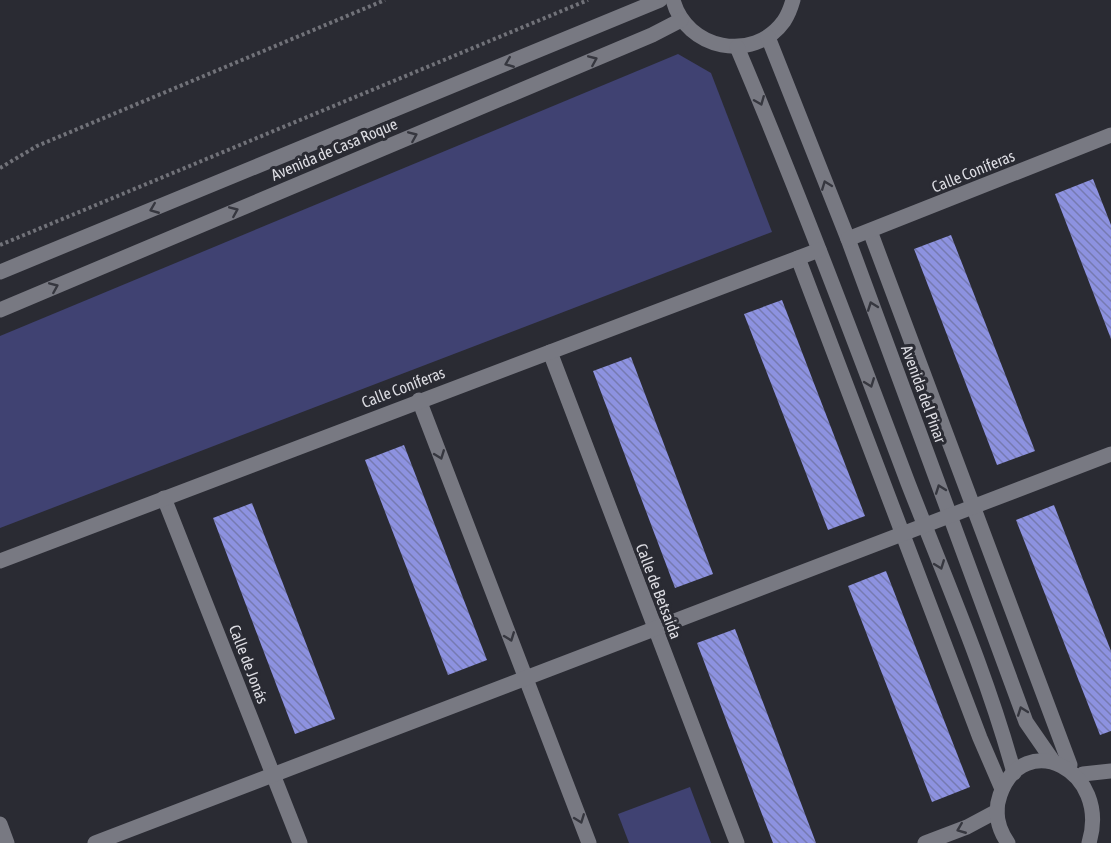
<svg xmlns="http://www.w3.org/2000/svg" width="1111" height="843" viewBox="0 0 1111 843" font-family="'Asap Condensed',sans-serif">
<defs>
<pattern id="building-back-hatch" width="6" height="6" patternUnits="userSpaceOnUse" patternTransform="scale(1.5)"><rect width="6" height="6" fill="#8d92e0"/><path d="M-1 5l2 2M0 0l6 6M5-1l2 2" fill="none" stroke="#767ab1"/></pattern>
</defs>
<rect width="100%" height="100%" fill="#2a2b33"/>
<g fill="#404272">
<polygon points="678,54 711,73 772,232 0,528 0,336"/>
<polygon points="690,787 711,843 629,843 618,814"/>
</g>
<g fill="url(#building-back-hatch)">
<polygon points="1093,179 1111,225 1111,339 1055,194"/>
<polygon points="951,235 1035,451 997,465 914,249"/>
<polygon points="782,300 865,516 828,530 744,314"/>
<polygon points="631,357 713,574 675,588 593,371"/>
<polygon points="404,445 487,660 448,675 365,460"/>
<polygon points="252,503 335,719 295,734 213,518"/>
<polygon points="1054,505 1111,651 1111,731 1100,735 1016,520"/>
<polygon points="886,571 970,787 932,802 848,586"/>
<polygon points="735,629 772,726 816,843 773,843 734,741 697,643"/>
</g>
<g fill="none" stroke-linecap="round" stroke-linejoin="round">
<g stroke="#717279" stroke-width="4" stroke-dasharray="3 3" stroke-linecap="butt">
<polyline points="0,168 37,146 385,0"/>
<polyline points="0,245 588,0"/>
</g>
<g stroke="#787982" stroke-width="15">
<path d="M 673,0 C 686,49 753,64 784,21 C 788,15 791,7 793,0"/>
<polyline points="768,37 848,239 1026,722 1053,761"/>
<path d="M 737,47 C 798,191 853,337 908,483 C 945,578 987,674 1014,773"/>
<polyline points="870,231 1070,765"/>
<polyline points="848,239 1111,135"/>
<polyline points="798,258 980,738 1002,789"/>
<polyline points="0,272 660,0"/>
<polyline points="0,310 652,35 681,20"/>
<polyline points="550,352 737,843"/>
<polyline points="419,400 589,843"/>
<polyline points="164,498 300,843"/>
<polyline points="0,561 819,250"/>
<polyline points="1083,774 1111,771"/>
<polyline points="0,824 7,843"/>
<polyline points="95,843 1111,454"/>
<polyline points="925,843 967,827 997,811"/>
<path d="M 1008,843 C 998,829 994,812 1000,795 C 1024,727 1111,770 1089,843"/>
</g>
</g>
<defs><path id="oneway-chevron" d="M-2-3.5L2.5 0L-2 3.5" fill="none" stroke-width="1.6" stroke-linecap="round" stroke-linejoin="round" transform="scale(1.5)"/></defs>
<g stroke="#36373f">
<use href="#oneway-chevron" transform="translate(593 60) rotate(-23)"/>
<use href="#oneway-chevron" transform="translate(509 63) rotate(158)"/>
<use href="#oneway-chevron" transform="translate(760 101) rotate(68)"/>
<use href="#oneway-chevron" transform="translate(413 136) rotate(-23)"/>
<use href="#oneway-chevron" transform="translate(826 185) rotate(-111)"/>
<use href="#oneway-chevron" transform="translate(154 209) rotate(158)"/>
<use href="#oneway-chevron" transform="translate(234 211) rotate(-23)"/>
<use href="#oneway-chevron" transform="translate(54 287) rotate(-23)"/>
<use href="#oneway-chevron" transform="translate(872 306) rotate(-110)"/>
<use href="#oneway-chevron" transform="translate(870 383) rotate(69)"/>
<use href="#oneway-chevron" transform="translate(440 455) rotate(69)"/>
<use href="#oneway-chevron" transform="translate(940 489) rotate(-110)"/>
<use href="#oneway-chevron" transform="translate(940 565) rotate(69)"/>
<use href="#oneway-chevron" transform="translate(510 637) rotate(69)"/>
<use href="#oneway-chevron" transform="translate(1022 711) rotate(-110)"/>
<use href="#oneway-chevron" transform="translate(580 819) rotate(69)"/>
<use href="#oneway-chevron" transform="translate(961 829) rotate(158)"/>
</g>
<g text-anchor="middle" stroke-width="6" stroke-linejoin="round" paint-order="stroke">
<g font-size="16" fill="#dcdce2" stroke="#2a2b33">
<text transform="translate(334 149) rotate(-23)" y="6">Avenida de Casa Roque</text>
<text transform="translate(973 171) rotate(-22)" y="6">Calle Coníferas</text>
<text transform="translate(403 387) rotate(-21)" y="6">Calle Coníferas</text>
<text transform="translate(924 394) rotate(70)" y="6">Avenida del Pinar</text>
<text transform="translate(659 591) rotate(69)" y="6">Calle de Betsaida</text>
<text transform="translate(249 664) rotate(69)" y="6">Calle de Jonás</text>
</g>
</g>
</svg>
